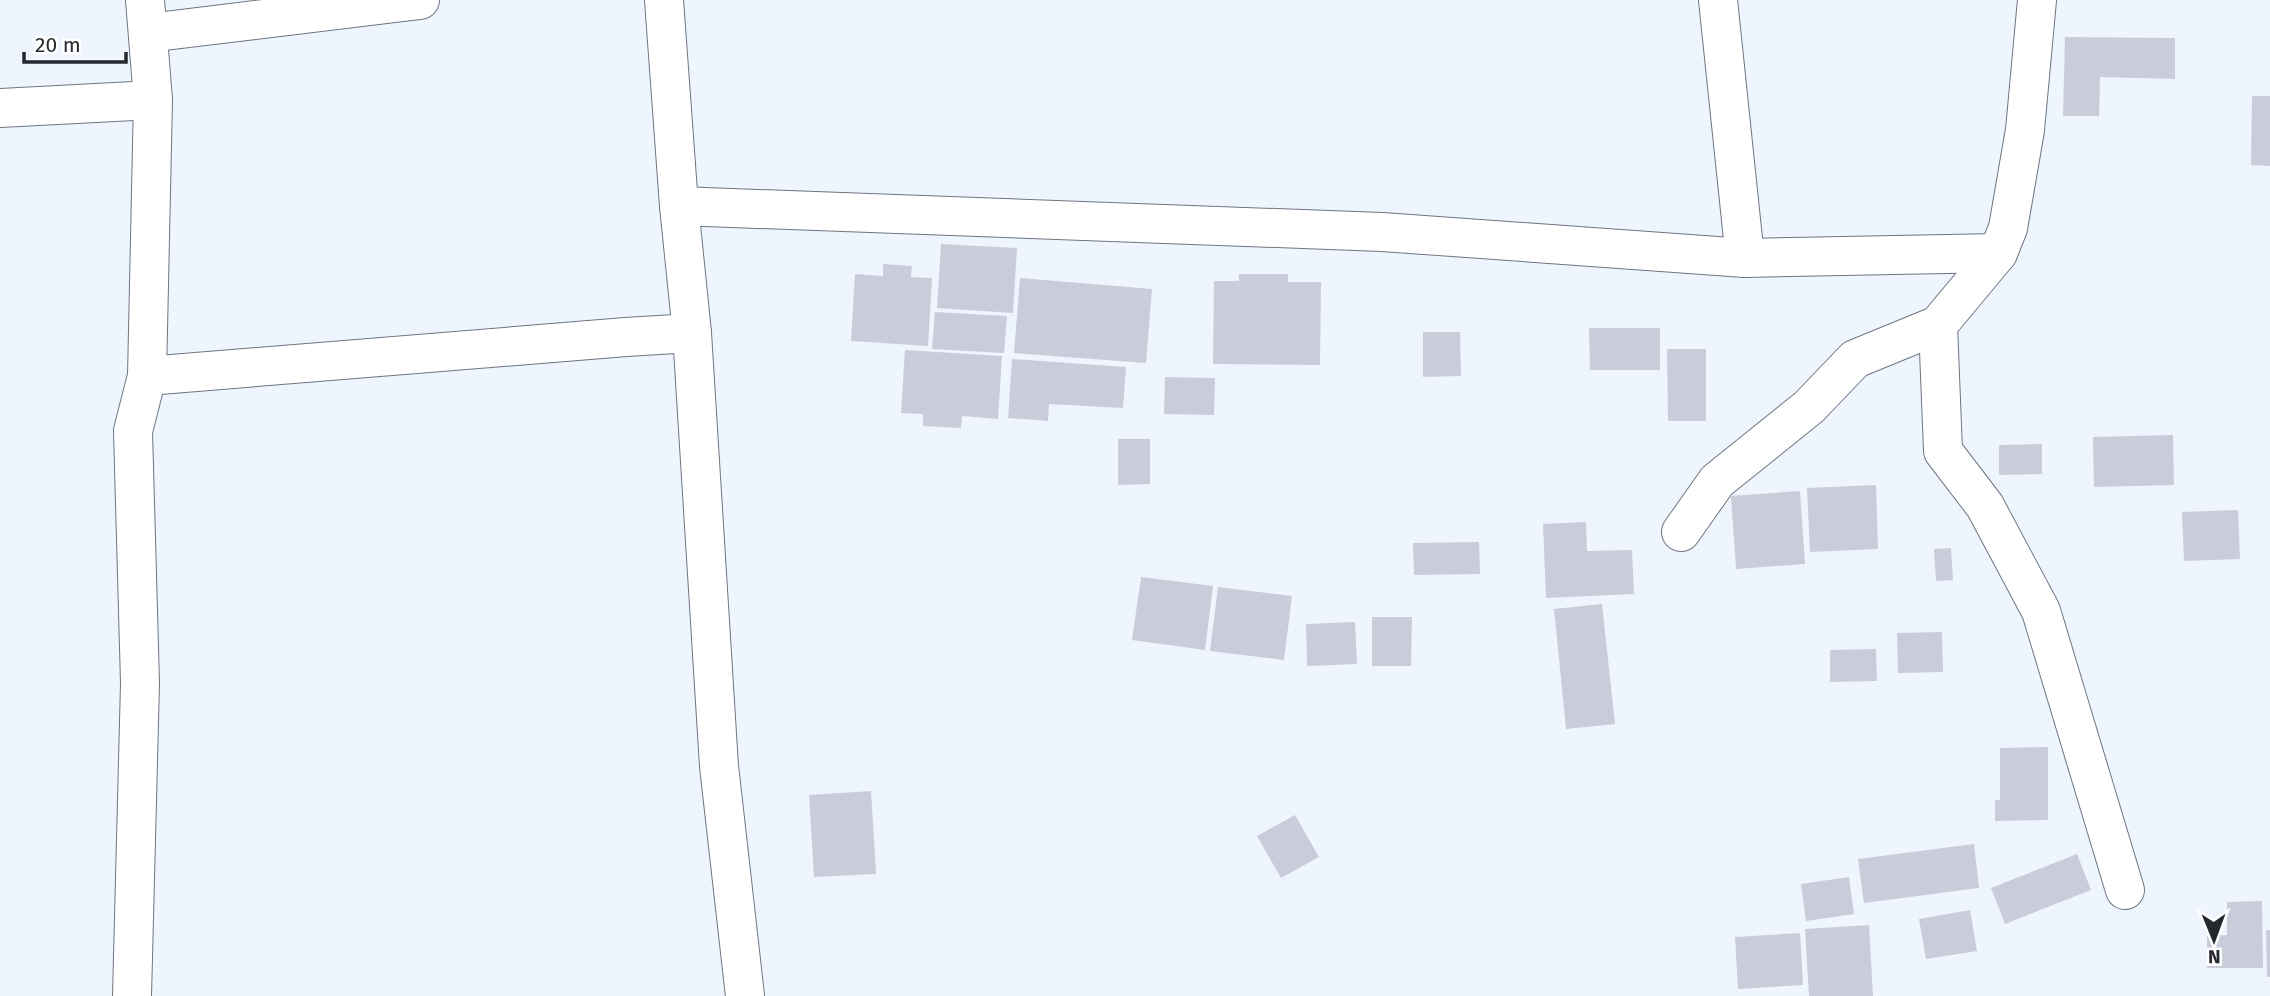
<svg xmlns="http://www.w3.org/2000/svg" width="2270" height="996" viewBox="0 0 2270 996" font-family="'Fira Sans',sans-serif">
<rect width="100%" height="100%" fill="#eef5ff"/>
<g fill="#c9cdda">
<polygon points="2065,37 2175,38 2175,79 2100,77 2099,116 2063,116"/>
<polygon points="2252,96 2270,96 2270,166 2251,165"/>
<polygon points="941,244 1017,248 1013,313 937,308"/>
<polygon points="883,264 912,266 911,277 932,278 928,346 851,341 855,274 883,276"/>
<polygon points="1239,274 1288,274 1288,282 1321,282 1320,365 1213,364 1214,281 1239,281"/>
<polygon points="1020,278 1152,289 1146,363 1014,353"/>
<polygon points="935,312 1007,316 1004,353 932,349"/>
<polygon points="1589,328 1660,328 1660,370 1590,370"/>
<polygon points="1423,332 1460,332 1461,376 1423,377"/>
<polygon points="1667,349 1706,349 1706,421 1668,421"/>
<polygon points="905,350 1002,356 998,419 962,416 961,428 923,426 923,414 901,413"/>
<polygon points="1012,359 1126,367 1123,408 1049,404 1048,421 1008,418"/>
<polygon points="1165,377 1215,378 1214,415 1164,414"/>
<polygon points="2173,435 2174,485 2094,487 2093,437"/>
<polygon points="1118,439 1150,439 1150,484 1118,485"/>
<polygon points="2042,444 2042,474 1999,475 1999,445"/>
<polygon points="1876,485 1878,549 1810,552 1807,488"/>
<polygon points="1800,491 1805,564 1736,569 1731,496"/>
<polygon points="2238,510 2240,559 2184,561 2182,512"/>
<polygon points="1586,522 1587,551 1632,550 1634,594 1546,598 1543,524"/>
<polygon points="1479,542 1480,574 1414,575 1413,543"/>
<polygon points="1951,548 1953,580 1936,581 1934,549"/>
<polygon points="1141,577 1213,586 1205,650 1132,640"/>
<polygon points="1218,587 1292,596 1284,660 1210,651"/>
<polygon points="1602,604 1615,724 1566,729 1554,609"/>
<polygon points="1372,617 1412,617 1411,666 1372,666"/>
<polygon points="1355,622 1357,664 1307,666 1306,624"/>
<polygon points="1942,632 1943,672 1898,673 1897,633"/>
<polygon points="1876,649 1877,681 1830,682 1830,650"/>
<polygon points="2048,747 2048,820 1995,821 1995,800 2000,800 2000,748"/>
<polygon points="871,791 876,874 814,877 809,795"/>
<polygon points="1295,815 1319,857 1281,878 1257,836"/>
<polygon points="1974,844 1979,888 1864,903 1858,859"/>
<polygon points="2077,854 2091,890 2005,924 1991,888"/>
<polygon points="1849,877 1854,914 1806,921 1801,884"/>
<polygon points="2262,901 2263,968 2207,968 2207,936 2227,935 2227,902"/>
<polygon points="1970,910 1977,951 1926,959 1919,919"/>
<polygon points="1869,925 1873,996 1809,996 1805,929"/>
<polygon points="2266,930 2270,930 2270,977 2267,977"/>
<polygon points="1800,933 1803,985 1738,989 1735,937"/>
</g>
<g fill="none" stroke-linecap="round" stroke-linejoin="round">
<defs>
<g id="minor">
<polyline points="664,0 679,206 692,333 719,766 745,996"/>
<polyline points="1718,0 1745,258"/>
<polyline points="148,33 420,0"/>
<polyline points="0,108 153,100"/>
<polyline points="679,206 1382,232 1745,258 1998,253"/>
<polyline points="1938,325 1943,451 1985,506 2041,611 2125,890"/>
<polyline points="147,376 626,337 692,333"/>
<polyline points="1681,532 1717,481 1809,407 1855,359 1938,325 1998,253 2008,228 2025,130 2037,0"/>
<polyline points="132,996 140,683 133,431 147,376 153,100 145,0"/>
</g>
</defs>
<use href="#minor" stroke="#6d7680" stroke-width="40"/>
<use href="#minor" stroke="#fff" stroke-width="38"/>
</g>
<g transform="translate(2214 940) rotate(179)" stroke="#ffffff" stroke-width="5" paint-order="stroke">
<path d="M0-5L12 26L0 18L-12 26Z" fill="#25282d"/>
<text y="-10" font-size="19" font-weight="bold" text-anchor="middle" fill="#25282d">N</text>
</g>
<path d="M24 52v10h102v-10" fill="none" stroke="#25282d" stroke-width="3.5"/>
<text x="35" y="52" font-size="21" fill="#25282d" stroke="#ffffff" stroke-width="5" paint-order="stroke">20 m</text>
</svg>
